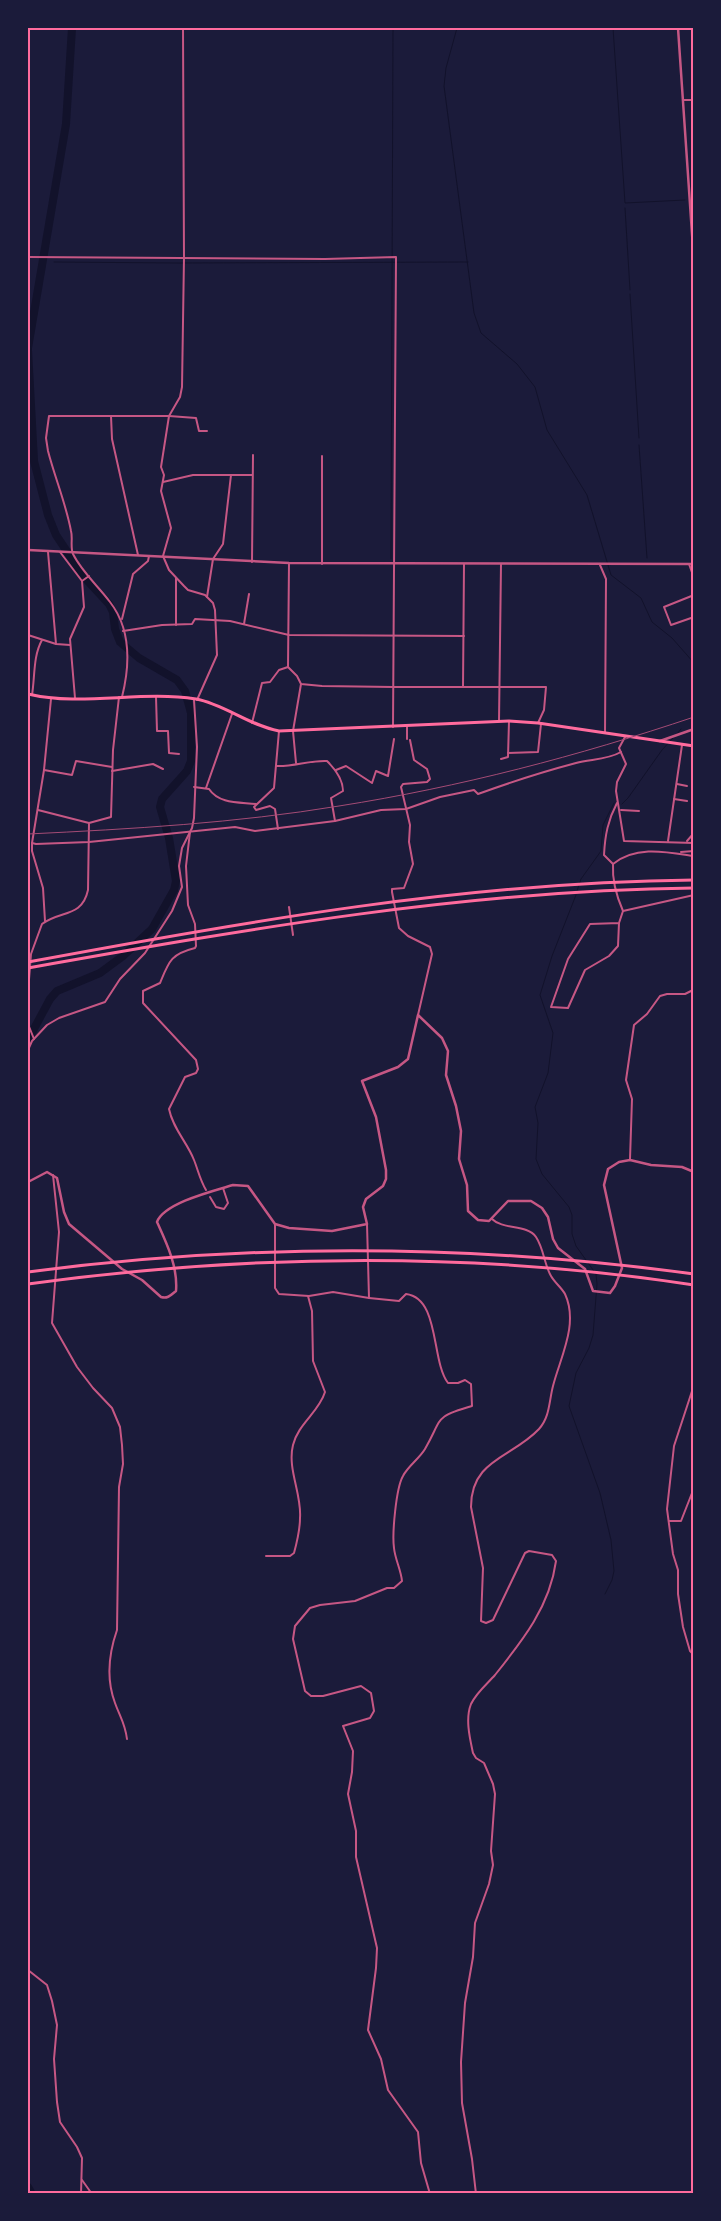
<svg xmlns="http://www.w3.org/2000/svg" width="721" height="2221" viewBox="0 0 721 2221" font-family="Lora,serif">
<rect width="100%" height="100%" fill="#1b1b3a"/>
<g fill="none" stroke-linecap="round" stroke-linejoin="round">
<g stroke="#12122b" stroke-width="1">
<polyline points="457,28 446,68 444,86 474,313 481,333 517,364 535,387 547,430 587,495 611,575 641,598 652,622 672,638 694,663"/>
<polyline points="613,28 625,203 685,200"/>
<polyline points="625,208 630,290"/>
<polyline points="54,262 176,263 468,262"/>
<polyline points="630,294 639,438"/>
<polyline points="639,445 647,558"/>
<polyline points="391,559 393,28"/>
<polyline points="676,735 681,729"/>
<polyline points="622,804 628,798 662,750 673,738"/>
<polyline points="577,891 581,879 601,851 603,825 614,803"/>
<polyline points="576,895 552,956 540,995 553,1033 548,1073 535,1107 538,1123 536,1159 542,1174 569,1207 572,1215 572,1234 576,1246 596,1274 597,1284 593,1335 589,1348 576,1373 569,1406 600,1493 611,1540 614,1571 612,1580 605,1594"/>
</g>
<g stroke="#12122b" stroke-width="8">
<polyline points="28,348 66,124 72,28"/>
<polyline points="28,350 34,461 48,515 56,535 84,577 109,604 113,612 115,629 120,642 139,658 177,680 185,691 191,713 191,761 187,771 162,799 160,807 169,838 176,881 174,890 152,929 123,956 100,973 57,991 50,999 28,1040"/>
<polyline points="28,2187 32,2194"/>
</g>
<g stroke="#c65784" stroke-width="2">
<polyline points="183,28 184,257 182,387 180,397 169,416 161,467 164,475 161,491 171,528 163,556 169,570 184,586 188,590 205,595 213,603 215,610 217,655 197,700"/>
<polyline points="683,100 694,100"/>
<polyline points="28,257 325,259 396,257 393,727"/>
<polyline points="111,416 112,439 138,555"/>
<polyline points="322,456 322,564"/>
<polyline points="163,482 193,475 231,475"/>
<polyline points="48,552 56,644"/>
<polyline points="60,552 82,581"/>
<polyline points="252,562 253,455"/>
<polyline points="289,563 288,667 297,676 301,684 322,686 393,687 546,687 544,710 538,723"/>
<polyline points="689,564 694,578"/>
<polyline points="600,565 606,579 605,733"/>
<polyline points="694,595 664,607 671,625 694,617"/>
<polyline points="207,597 213,559 223,544 231,475 252,475"/>
<polyline points="122,619 133,574 148,561 149,556"/>
<polyline points="244,624 249,594"/>
<polyline points="176,625 176,578"/>
<polyline points="123,631 162,625 192,624 195,619 230,621 289,635 464,636"/>
<polyline points="28,635 56,644 70,645"/>
<polyline points="463,687 464,564"/>
<path d="M 32,695 C 35,677 33,656 42,640"/>
<path d="M 122,697 C 130,665 131,629 110,602 C 98,586 82,572 73,554 C 70,547 73,538 71,531 C 66,504 55,478 48,451 L 46,438 L 49,416 L 169,416 L 196,418 L 199,431 L 207,431"/>
<polyline points="156,697 157,731 168,731 169,753 179,754"/>
<polyline points="75,698 70,639 84,607 82,581 89,576"/>
<polyline points="499,721 501,564"/>
<polyline points="252,723 262,683 270,682 279,670 288,667"/>
<polyline points="407,727 407,739"/>
<polyline points="625,737 619,748 626,764 617,782 616,791 624,841 694,843"/>
<polyline points="410,740 414,760 427,769 430,779 427,782 403,784 401,787 410,825 409,842 413,864 404,888 392,889 392,892 399,928 408,936 430,947 432,954 418,1015"/>
<polyline points="508,753 538,752 541,724"/>
<polyline points="501,759 508,757 509,721"/>
<polyline points="296,763 293,731 301,684"/>
<path d="M 276,766 C 293,767 310,760 327,761 C 335,769 343,780 343,791 L 331,798 L 335,821"/>
<polyline points="44,770 72,775 76,761 112,767"/>
<polyline points="336,770 346,766 372,783 376,771 388,776 394,739"/>
<polyline points="112,771 153,764 163,769"/>
<polyline points="677,784 687,786"/>
<path d="M 194,787 L 209,789 C 219,804 239,802 256,804"/>
<polyline points="206,788 232,714"/>
<polyline points="674,799 687,801"/>
<polyline points="38,810 89,823"/>
<polyline points="621,810 639,811"/>
<polyline points="278,829 275,809 270,806 256,810 254,807 274,788 279,731"/>
<path d="M 190,832 L 186,866 L 188,905 L 195,924 L 196,946 L 195,948 C 171,954 169,961 160,983 L 143,991 L 143,1003 L 196,1060 L 198,1069 L 196,1073 L 185,1077 L 169,1109 C 173,1129 187,1142 194,1160 C 198,1170 200,1180 206,1190"/>
<polyline points="668,841 682,745"/>
<polyline points="687,841 694,833"/>
<path d="M 32,843 L 36,844 L 89,842 L 235,827 L 255,831 L 335,821 L 381,810 L 406,809 L 440,797 L 474,790 L 478,794 C 511,782 542,772 576,763 C 591,759 607,760 621,752"/>
<polyline points="681,852 694,851"/>
<path d="M 613,864 L 604,855 C 605,835 608,820 617,803"/>
<polyline points="289,907 293,935"/>
<path d="M 623,911 C 616,895 612,881 613,864 C 636,845 667,852 694,856"/>
<polyline points="45,921 43,888 32,851 32,843 44,770 51,699"/>
<polyline points="619,923 590,924 568,959 551,1007 568,1008 585,970 609,956 618,946 619,923 623,911 694,895"/>
<polyline points="694,964 692,973 694,991"/>
<path d="M 28,992 L 31,954 L 42,924 C 60,910 82,918 88,890 L 89,823 L 111,817 L 113,750 L 119,697"/>
<polyline points="28,1024 34,1039"/>
<polyline points="28,1050 32,1041 47,1025 59,1018 105,1002 120,979 145,953 172,911 182,887 179,866 182,848 192,828 194,818 197,747 194,700"/>
<polyline points="630,1159 632,1099 626,1080 634,1025 647,1014 660,996 667,994 685,994 693,990"/>
<path d="M 53,1175 L 59,1232 L 52,1323 L 77,1367 L 93,1388 L 112,1408 L 120,1427 L 122,1445 L 123,1464 L 119,1487 L 117,1630 C 109,1653 106,1679 115,1703 C 120,1717 125,1723 127,1739"/>
<polyline points="210,1197 216,1207 224,1209 228,1203 223,1188"/>
<polyline points="275,1224 275,1288 279,1294 309,1296 333,1292 369,1298 367,1224"/>
<path d="M 369,1298 L 399,1301 L 406,1294 C 440,1298 431,1361 448,1383 L 458,1383 L 465,1380 L 471,1384 L 472,1406 C 433,1417 443,1418 425,1449 C 419,1459 408,1466 403,1476 C 396,1488 392,1534 394,1548 C 395,1559 401,1570 402,1581 L 394,1588 L 387,1588 L 355,1601 L 320,1605 L 310,1608 L 295,1626 L 293,1639 L 305,1691 L 311,1696 L 323,1696 L 361,1686 L 371,1693 L 374,1711 L 370,1718 L 343,1726 L 353,1751 L 352,1772 L 348,1794 L 356,1831 L 356,1857 L 377,1948 L 376,1968 L 368,2030 L 381,2059 L 388,2090 L 418,2132 L 421,2163 L 430,2194"/>
<polyline points="694,1385 674,1446 667,1509 673,1554 678,1570 678,1594 683,1627 690,1651 694,1655"/>
<polyline points="669,1521 681,1521 694,1488"/>
<path d="M 266,1556 L 290,1556 L 294,1553 C 297,1542 300,1529 300,1518 C 302,1494 287,1469 293,1445 C 298,1424 319,1412 325,1392 L 313,1361 L 312,1311 L 308,1296"/>
<polyline points="28,1970 47,1985 52,2001 57,2025 54,2059 57,2102 60,2122 77,2147 82,2158 81,2194"/>
<polyline points="82,2180 92,2194"/>
<path d="M 476,2194 L 472,2159 L 462,2103 L 461,2062 L 465,2003 L 473,1957 L 475,1923 L 489,1884 L 493,1865 L 491,1851 L 495,1794 L 493,1784 L 484,1763 L 476,1758 L 473,1753 C 470,1739 465,1719 471,1704 C 476,1693 487,1684 495,1675 C 523,1640 550,1606 556,1561 L 552,1555 L 529,1551 L 525,1553 L 493,1620 L 486,1623 L 481,1621 L 483,1568 L 471,1507 C 471,1459 512,1458 539,1429 C 550,1417 549,1401 553,1386 C 560,1358 579,1324 565,1294 C 561,1287 555,1283 551,1276 C 544,1264 544,1249 536,1237 C 527,1224 503,1230 492,1219"/>
</g>
<g stroke="#c65784" stroke-width="2.5">
<polyline points="678,28 694,263"/>
<polyline points="28,550 289,563 694,564"/>
<polyline points="660,741 694,729"/>
<path d="M 28,1182 L 47,1172 L 57,1178 L 64,1212 L 69,1224 L 122,1269 L 142,1280 L 161,1297 C 168,1299 171,1295 176,1291 C 178,1267 167,1244 157,1222 C 164,1203 213,1191 233,1185 L 248,1186 L 275,1224 L 289,1228 L 332,1231 L 367,1224 L 363,1207 L 366,1199 L 383,1186 L 386,1179 L 386,1170 L 376,1117 L 362,1081 L 398,1067 L 408,1059 L 418,1015 L 442,1038 L 448,1051 L 446,1075 L 456,1106 L 461,1131 L 459,1159 L 467,1185 L 468,1211 L 478,1220 L 489,1221 L 508,1201 L 531,1201 L 542,1208 L 548,1217 L 553,1239 L 558,1248 L 585,1269 L 593,1291 L 610,1293 L 615,1286 L 622,1268 L 604,1185 L 608,1169 L 619,1162 L 630,1160 L 651,1165 L 682,1167 L 694,1172"/>
</g>
<path stroke="#ff6b9d" stroke-width="3" d="M 28,694 C 82,707 141,690 196,699 C 224,704 248,725 279,731 L 509,721 L 538,723 L 694,746"/>
<g stroke="#ff6b9d" stroke-width="3">
<path d="M 28,962 C 248,921 469,882 694,880"/>
<path d="M 28,968 C 248,929 469,890 694,888"/>
<path d="M 28,1272 C 248,1243 473,1244 694,1274"/>
<path d="M 28,1284 C 248,1254 473,1251 694,1285"/>
</g>
<path stroke="#a44b75" stroke-width="1" d="M 28,834 C 132,829 236,823 339,806 C 460,787 578,756 694,717"/>
</g>
<rect width="721" height="2221" fill="none" stroke="#1b1b3a" stroke-width="58"/>
<rect x="29" y="29" width="663" height="2163" fill="none" stroke="#ff6b9d" stroke-width="2"/>
</svg>
